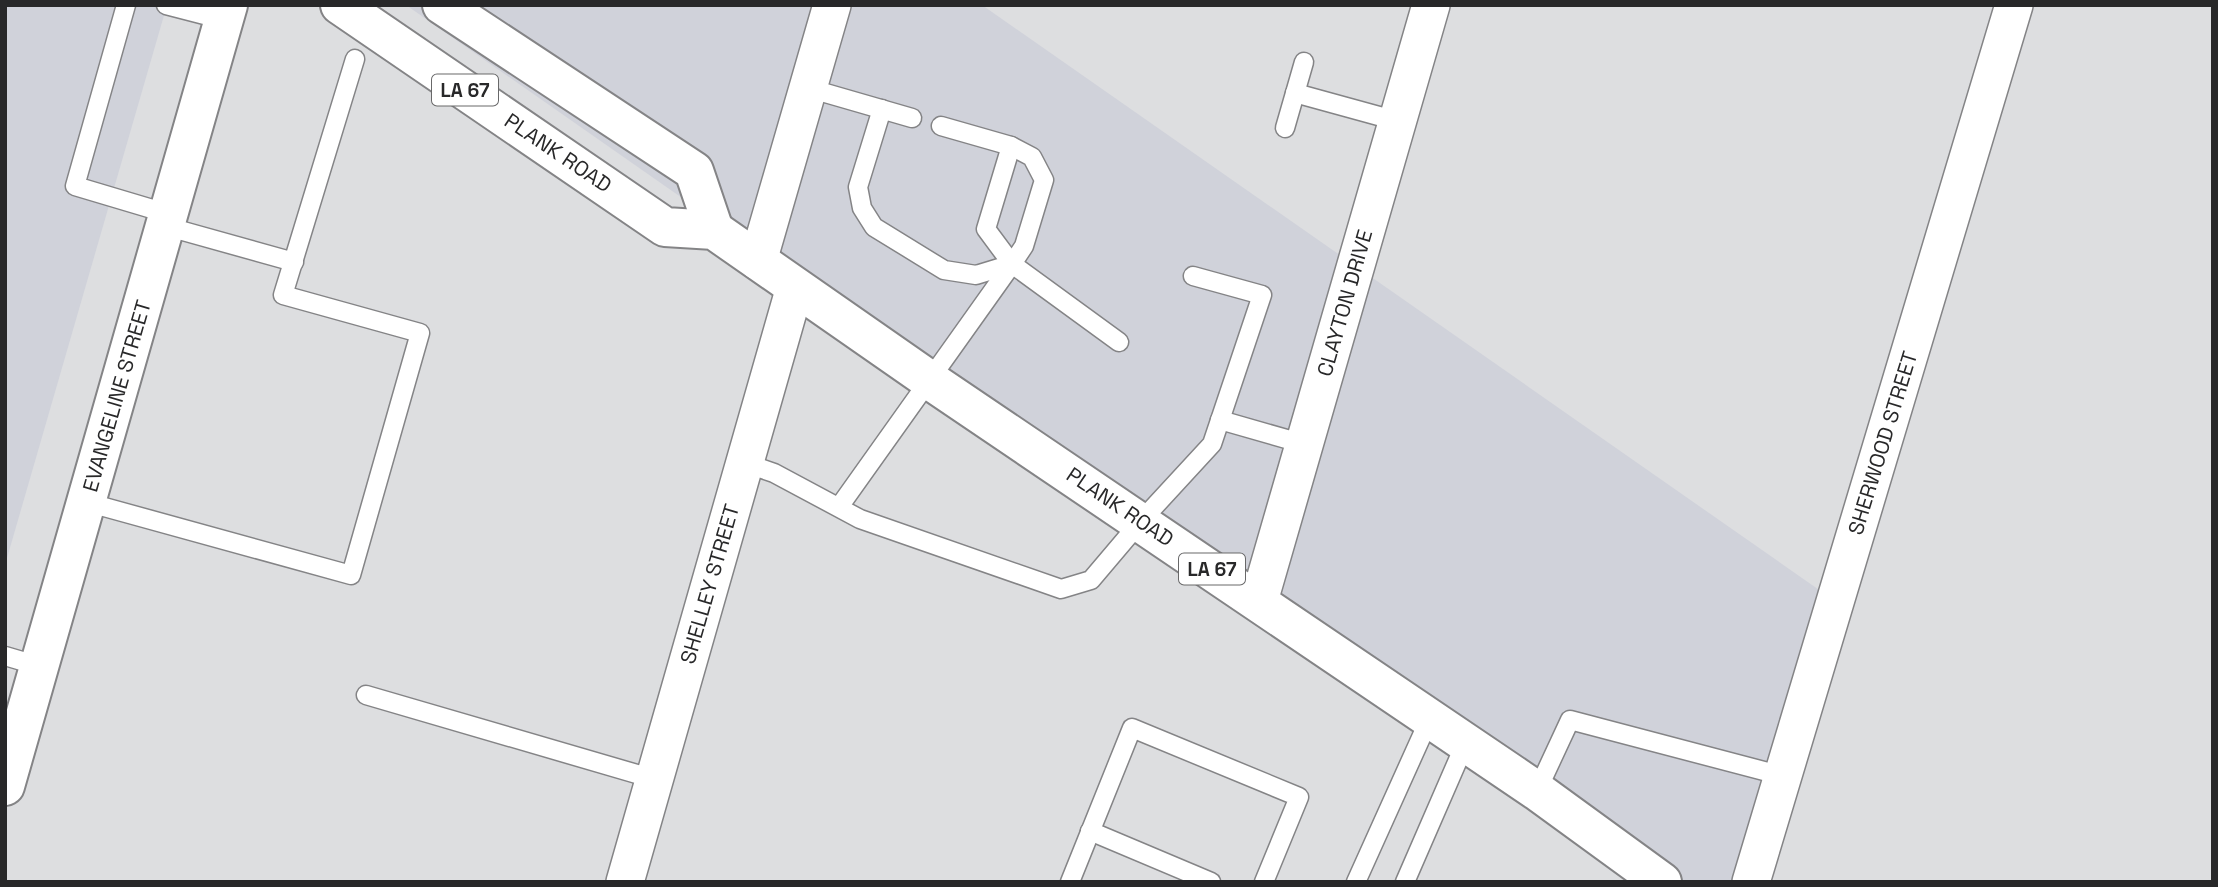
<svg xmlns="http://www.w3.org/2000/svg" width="2218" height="887" viewBox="0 0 2218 887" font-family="'Space Grotesk',sans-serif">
<rect width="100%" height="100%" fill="#dddee0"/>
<g fill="#d0d2da">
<polygon points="5,5 167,5 5,565"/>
<polygon points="406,5 982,5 1835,601 1751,882 1661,882"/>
</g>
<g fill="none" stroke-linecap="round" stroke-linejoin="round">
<defs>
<g id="lane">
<polyline points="126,5 75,186 169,214"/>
<polyline points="166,5 224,20"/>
<polyline points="808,88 912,118"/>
<polyline points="1295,93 1397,121"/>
<polyline points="882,109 858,187 862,208 874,227 944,270 976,275 1012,264"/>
<polyline points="1285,128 1304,62"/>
<polyline points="1011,146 986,229 1012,264 1119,342"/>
<polyline points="165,226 294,262"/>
<polyline points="1220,420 1304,444"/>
<polyline points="745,463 774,473 860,519 1061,589 1091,580 1141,521 1212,444 1262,295 1193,276"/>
<polyline points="86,502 351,575 420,333 283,295 355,59"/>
<polyline points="839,507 1012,264 1024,246 1044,180 1032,157 1011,146 941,126"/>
<polyline points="5,656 39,666"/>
<polyline points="366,695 654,779"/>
<polyline points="1537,791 1570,720 1783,776"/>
<polyline points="1090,831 1211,882"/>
<polyline points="1070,882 1132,728 1299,797 1264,882"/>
<polyline points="1356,882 1429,720"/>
<polyline points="1405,882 1465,744"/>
</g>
<g id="street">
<polyline points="758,261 832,5"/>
<polyline points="1259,601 1431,5"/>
<polyline points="625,882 795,287"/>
<polyline points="1751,882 2014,5"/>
</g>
<g id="primary">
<polyline points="340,5 665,227 714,230 928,379 1537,791 1662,882"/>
<polyline points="442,5 694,171 714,230"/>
<polyline points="5,786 228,5"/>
</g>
</defs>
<use href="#lane" stroke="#848486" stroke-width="21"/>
<use href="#street" stroke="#848486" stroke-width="40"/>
<use href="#primary" stroke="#848486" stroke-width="42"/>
<use href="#lane" stroke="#fff" stroke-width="18"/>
<use href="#street" stroke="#fff" stroke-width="37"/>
<use href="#primary" stroke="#fff" stroke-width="38"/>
</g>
<g text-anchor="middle" stroke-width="5" stroke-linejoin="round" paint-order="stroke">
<g fill="#fff" stroke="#686869" stroke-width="2">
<rect x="432" y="74.5" width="66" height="31" rx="5"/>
<rect x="1179" y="553.5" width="66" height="31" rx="5"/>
</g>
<g font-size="19" font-weight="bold" fill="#282829">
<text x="465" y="97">LA 67</text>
<text x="1212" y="576">LA 67</text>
</g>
<g font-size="21" fill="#282829" stroke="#fff">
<text transform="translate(558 153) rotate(34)" y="7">PLANK ROAD</text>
<text transform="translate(1345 303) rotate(-74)" y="7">CLAYTON DRIVE</text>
<text transform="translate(117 396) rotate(-74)" y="7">EVANGELINE STREET</text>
<text transform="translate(1883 443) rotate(-73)" y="7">SHERWOOD STREET</text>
<text transform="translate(1120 507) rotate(34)" y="7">PLANK ROAD</text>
<text transform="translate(710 584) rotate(-74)" y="7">SHELLEY STREET</text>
</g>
</g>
<rect width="2218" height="887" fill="none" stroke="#282829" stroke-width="14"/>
</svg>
